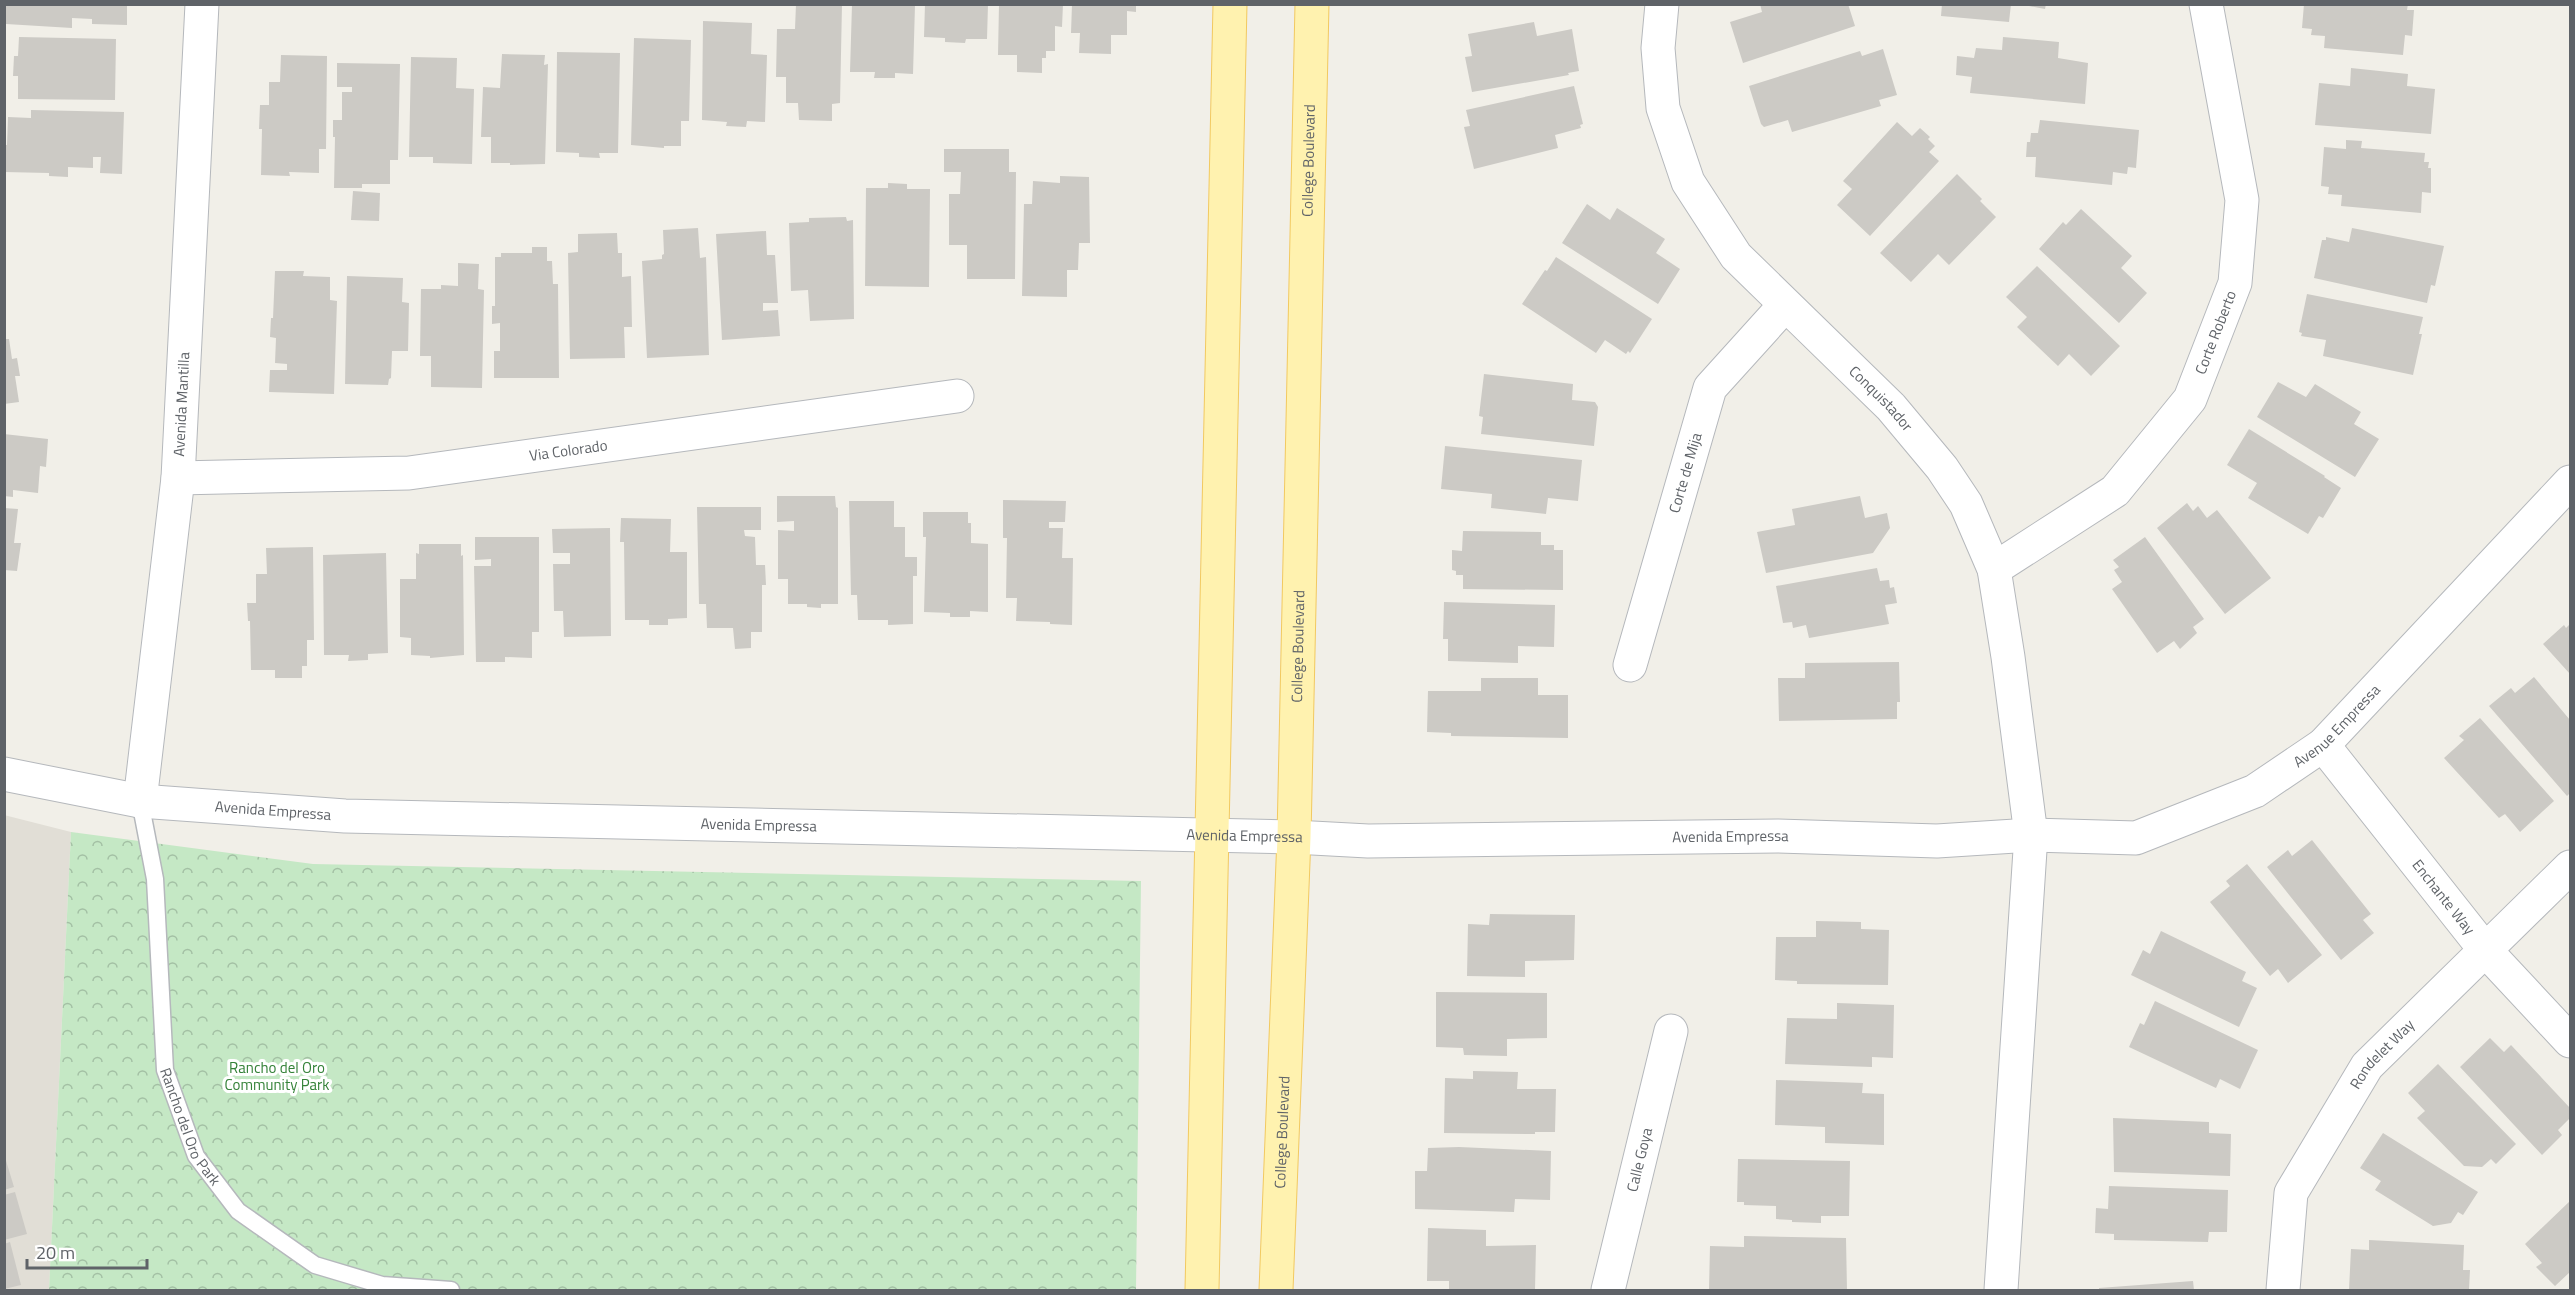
<svg xmlns="http://www.w3.org/2000/svg" width="2575" height="1295" viewBox="0 0 2575 1295" font-family="'Titillium Web',sans-serif">
<defs>
<pattern id="forest-crowns" width="20" height="18" patternUnits="userSpaceOnUse" patternTransform="scale(1.5)"><rect width="20" height="18" fill="#c5e8c5"/><path d="M2 6a3 3 0 1 1 6 0M12 15a3 3 0 1 1 6 0" fill="none" stroke="#a3c0a4"/></pattern>
</defs>
<rect width="100%" height="100%" fill="#f1efe8"/>
<polygon fill="#e1ded6" points="4,815 71,832 49,1290 5,1290"/>
<polygon fill="url(#forest-crowns)" points="71,832 313,864 1141,881 1136,1290 49,1290"/>
<g fill="#cccac5">
<polygon points="6,4 127,4 127,25 92,24 92,19 72,18 72,28 6,24"/>
<polygon points="796,4 842,4 840,103 832,104 832,121 799,120 798,103 786,103 786,77 776,77 777,29 795,29"/>
<polygon points="852,4 915,5 913,74 895,73 895,78 874,78 875,72 850,72"/>
<polygon points="925,4 988,4 987,39 966,39 965,43 945,42 945,38 924,37"/>
<polygon points="999,4 1063,4 1062,27 1055,26 1055,51 1046,51 1046,58 1042,58 1042,73 1017,72 1017,55 998,55"/>
<polygon points="1072,4 1136,4 1136,12 1127,11 1127,35 1111,35 1111,54 1079,53 1080,33 1071,33"/>
<polygon points="1760,4 1848,4 1855,26 1743,63 1730,22 1762,12"/>
<polygon points="1942,4 2011,4 2009,22 1941,16"/>
<polygon points="2019,4 2046,4 2045,9"/>
<polygon points="2304,4 2408,4 2407,10 2414,10 2412,36 2405,35 2403,55 2324,48 2325,36 2311,35 2312,29 2302,28"/>
<polygon points="703,21 752,23 751,54 767,55 765,122 747,121 746,127 726,126 727,122 702,120"/>
<polygon points="1534,22 1537,36 1572,29 1579,71 1568,73 1569,75 1472,92 1465,57 1472,56 1468,34"/>
<polygon points="19,37 116,39 115,100 18,99 18,76 13,76 14,56 18,56"/>
<polygon points="2003,37 2059,42 2058,58 2088,63 2085,104 1970,93 1972,77 1956,75 1957,56 1974,58 1976,48 2002,50"/>
<polygon points="634,38 691,40 689,121 681,121 681,146 664,146 664,148 631,145"/>
<polygon points="1883,49 1897,95 1879,100 1881,106 1792,132 1788,120 1764,127 1761,124 1749,86 1860,51 1862,56"/>
<polygon points="557,52 620,53 618,153 599,153 600,158 579,157 579,153 556,152"/>
<polygon points="502,54 545,55 544,65 548,64 545,164 510,165 510,163 491,163 491,137 481,137 483,87 500,88"/>
<polygon points="281,55 327,56 326,149 319,149 319,173 289,172 290,176 261,175 262,129 259,129 260,105 269,105 269,82 280,82"/>
<polygon points="411,57 457,58 456,88 474,89 472,164 433,163 433,157 409,157"/>
<polygon points="337,63 400,64 398,160 390,160 390,184 362,184 362,188 334,188 335,137 333,137 333,120 342,120 342,92 352,92 352,87 337,87"/>
<polygon points="2351,68 2408,74 2407,86 2435,89 2431,134 2315,125 2319,83 2350,86"/>
<polygon points="1574,86 1583,124 1580,125 1581,128 1555,135 1558,148 1474,169 1464,127 1470,126 1466,110"/>
<polygon points="31,110 124,112 122,174 100,173 101,157 93,157 93,168 68,167 68,177 49,176 49,173 4,172 4,145 7,145 8,117 31,118"/>
<polygon points="2040,120 2139,130 2136,168 2128,167 2127,174 2113,172 2112,185 2035,177 2036,157 2026,157 2027,142 2030,142 2031,133 2038,133"/>
<polygon points="1897,122 1912,136 1920,128 1930,137 1928,139 1935,146 1929,152 1939,161 1870,236 1837,205 1852,189 1843,181"/>
<polygon points="2346,140 2362,141 2361,148 2425,153 2424,162 2429,162 2428,168 2431,168 2431,193 2422,192 2421,213 2341,206 2342,195 2328,194 2329,187 2321,186 2324,147 2346,149"/>
<polygon points="944,149 1009,149 1009,172 1016,172 1015,279 967,279 967,245 949,245 949,194 960,194 961,172 944,172"/>
<polygon points="1957,174 1982,199 1980,201 1996,217 1949,265 1938,254 1911,282 1880,253"/>
<polygon points="1060,176 1089,177 1090,243 1079,243 1078,270 1067,270 1067,297 1022,296 1024,204 1032,204 1033,181 1060,183"/>
<polygon points="888,183 907,184 907,189 930,189 929,287 865,286 866,188 888,188"/>
<polygon points="353,191 380,193 379,221 351,220"/>
<polygon points="1587,204 1610,220 1617,208 1665,239 1656,253 1680,269 1658,304 1562,243"/>
<polygon points="2081,209 2132,256 2121,268 2147,293 2119,323 2039,249 2063,222 2066,225"/>
<polygon points="846,217 847,221 853,220 854,319 810,321 808,290 791,291 789,223 809,222 809,218"/>
<polygon points="698,228 700,258 706,257 709,355 647,358 642,261 662,259 662,255 664,254 663,230"/>
<polygon points="2352,228 2444,246 2435,286 2431,285 2427,303 2314,278 2322,240 2326,240 2326,237 2349,242"/>
<polygon points="766,231 767,255 775,255 778,303 763,303 763,311 778,310 780,336 722,340 716,234"/>
<polygon points="617,233 618,253 622,253 622,277 631,276 632,327 624,327 625,358 570,359 568,253 578,252 578,234"/>
<polygon points="532,247 547,247 547,261 552,261 553,284 558,284 559,378 494,378 494,351 500,351 500,323 492,324 492,306 495,306 495,257 501,257 501,253 532,253"/>
<polygon points="1556,257 1652,319 1630,353 1628,351 1626,354 1605,340 1596,353 1522,304 1545,270 1547,271"/>
<polygon points="458,263 479,264 478,289 484,290 482,388 431,387 431,356 420,356 421,289 441,289 441,285 458,286"/>
<polygon points="2037,266 2120,346 2091,376 2069,354 2058,366 2017,327 2027,317 2006,297"/>
<polygon points="275,271 304,271 303,276 330,277 330,300 337,301 334,394 269,392 270,370 287,370 287,364 275,363 276,338 270,337 271,318 273,318"/>
<polygon points="347,276 403,278 402,302 409,303 408,351 392,351 391,378 389,379 388,385 345,384"/>
<polygon points="2307,294 2423,317 2419,334 2422,334 2413,375 2323,356 2326,340 2301,336 2302,333 2299,332"/>
<polygon points="4,339 9,339 12,359 17,358 20,376 15,376 19,402 4,404"/>
<polygon points="1484,374 1573,384 1572,400 1595,402 1598,407 1594,446 1481,434 1483,417 1479,416"/>
<polygon points="2278,382 2306,397 2315,384 2361,412 2354,424 2379,439 2355,477 2257,417"/>
<polygon points="2249,429 2325,476 2324,477 2341,488 2323,518 2319,516 2308,534 2248,498 2257,483 2227,465"/>
<polygon points="4,434 48,439 46,467 40,466 38,493 13,490 13,497 4,496"/>
<polygon points="1445,446 1582,460 1578,501 1548,498 1546,514 1491,508 1492,494 1441,489"/>
<polygon points="777,496 835,496 836,507 838,508 838,604 821,604 821,608 807,607 807,604 788,604 788,579 778,579 778,530 794,531 794,521 777,522"/>
<polygon points="1860,496 1865,518 1887,513 1890,528 1873,553 1766,573 1757,532 1795,525 1792,509"/>
<polygon points="1003,500 1066,501 1065,522 1049,522 1049,528 1063,528 1062,558 1073,558 1072,625 1050,624 1050,622 1016,621 1017,598 1006,598 1007,538 1003,538"/>
<polygon points="849,501 894,501 894,527 905,527 905,557 917,557 917,576 913,576 913,624 888,625 888,620 858,620 857,595 851,595"/>
<polygon points="2187,503 2193,511 2198,506 2207,518 2217,510 2271,578 2225,614 2157,528"/>
<polygon points="697,507 761,507 761,530 744,530 745,536 755,537 756,565 765,565 766,585 762,585 762,632 751,632 751,648 735,649 733,628 707,628 706,604 699,604"/>
<polygon points="4,508 18,509 14,543 21,543 17,571 4,570"/>
<polygon points="923,512 968,512 968,523 971,523 971,543 988,544 988,612 970,611 970,617 950,617 950,613 924,612 926,537 923,537"/>
<polygon points="621,518 671,519 670,552 687,552 687,618 668,619 668,625 649,625 649,620 625,620 624,542 620,542"/>
<polygon points="610,528 611,636 564,637 563,611 554,611 553,564 570,564 570,553 553,553 552,529"/>
<polygon points="1463,531 1541,532 1541,545 1554,545 1554,550 1563,550 1563,590 1463,589 1463,575 1456,575 1456,571 1452,570 1452,550 1462,551"/>
<polygon points="475,537 539,537 539,632 532,632 532,658 505,657 505,662 476,662 474,566 491,566 491,559 475,560"/>
<polygon points="2145,537 2204,619 2193,627 2197,633 2180,649 2174,641 2157,653 2112,589 2122,582 2114,570 2119,567 2113,560"/>
<polygon points="419,544 461,544 461,556 463,555 464,655 430,658 430,656 411,655 411,638 400,637 400,579 416,579 416,553 419,554"/>
<polygon points="313,547 314,640 307,640 307,666 302,666 302,678 275,678 275,670 251,670 250,621 248,621 247,603 256,603 256,574 267,574 266,548"/>
<polygon points="386,553 388,653 368,654 368,660 348,661 349,655 324,655 323,555"/>
<polygon points="1877,568 1880,581 1889,580 1890,588 1894,587 1897,603 1885,605 1889,624 1809,638 1806,625 1793,628 1792,622 1783,623 1776,586"/>
<polygon points="1444,602 1555,605 1554,647 1518,646 1518,663 1448,661 1448,639 1443,639"/>
<polygon points="2570,624 2570,674 2543,644 2564,625 2566,628"/>
<polygon points="1899,662 1900,702 1897,702 1897,719 1779,721 1778,678 1805,678 1805,663"/>
<polygon points="2534,677 2570,720 2570,793 2567,796 2489,706 2511,688 2515,693"/>
<polygon points="1481,678 1538,678 1538,695 1568,695 1568,738 1451,736 1451,733 1427,732 1428,691 1481,691"/>
<polygon points="2480,718 2554,801 2520,832 2505,814 2499,818 2444,758 2464,740 2459,736"/>
<polygon points="2312,840 2371,914 2363,920 2374,933 2341,960 2267,867 2288,850 2292,856"/>
<polygon points="2247,864 2322,955 2288,983 2278,969 2270,976 2210,902 2230,886 2226,881"/>
<polygon points="1490,914 1575,915 1574,960 1525,961 1525,977 1467,976 1468,924 1489,925"/>
<polygon points="1816,921 1861,922 1861,929 1889,930 1888,985 1797,984 1797,981 1775,980 1776,937 1816,937"/>
<polygon points="2161,931 2246,972 2242,981 2257,988 2239,1027 2131,975 2143,950 2150,954"/>
<polygon points="1436,992 1547,993 1547,1038 1507,1039 1507,1056 1464,1055 1463,1048 1436,1047"/>
<polygon points="2155,1001 2258,1050 2240,1089 2220,1079 2216,1088 2129,1047 2140,1023 2144,1025"/>
<polygon points="1837,1003 1894,1005 1893,1058 1872,1057 1872,1067 1785,1064 1787,1018 1837,1019"/>
<polygon points="2490,1038 2504,1052 2511,1045 2570,1108 2570,1118 2558,1130 2562,1135 2542,1155 2460,1067"/>
<polygon points="2438,1064 2516,1144 2496,1164 2491,1159 2482,1167 2464,1166 2417,1118 2425,1111 2408,1093"/>
<polygon points="1473,1071 1518,1072 1517,1089 1556,1089 1555,1132 1535,1132 1535,1134 1444,1133 1445,1078 1473,1079"/>
<polygon points="1776,1080 1863,1083 1862,1093 1884,1094 1884,1145 1825,1143 1825,1127 1775,1125"/>
<polygon points="2113,1118 2209,1122 2209,1133 2231,1134 2230,1176 2114,1172"/>
<polygon points="2383,1133 2478,1192 2463,1215 2458,1212 2451,1223 2433,1226 2375,1190 2381,1181 2360,1168"/>
<polygon points="1459,1147 1551,1151 1550,1200 1515,1199 1514,1212 1415,1209 1415,1171 1427,1171 1428,1148"/>
<polygon points="4,1154 14,1187 4,1190"/>
<polygon points="1738,1159 1850,1161 1849,1216 1821,1216 1821,1223 1792,1222 1792,1220 1776,1219 1776,1206 1744,1205 1744,1202 1737,1202"/>
<polygon points="2109,1186 2228,1190 2227,1232 2209,1232 2208,1242 2114,1240 2114,1234 2095,1233 2096,1208 2108,1209"/>
<polygon points="15,1192 27,1234 4,1240 4,1195"/>
<polygon points="2570,1201 2570,1272 2555,1286 2536,1267 2542,1263 2525,1244"/>
<polygon points="1428,1228 1486,1230 1486,1246 1536,1245 1535,1290 1449,1290 1449,1281 1427,1281"/>
<polygon points="1744,1236 1846,1238 1847,1290 1709,1290 1710,1246 1744,1247"/>
<polygon points="2369,1240 2464,1245 2463,1270 2470,1270 2469,1290 2349,1290 2351,1249 2369,1250"/>
<polygon points="10,1242 21,1285 4,1289 4,1244"/>
<polygon points="2193,1281 2194,1290 2099,1290 2099,1288"/>
</g>
<g fill="none" stroke-linecap="round" stroke-linejoin="round">
<defs>
<g id="service">
<path id="s1" d="M 140,801 L 155,879 L 165,1070 L 196,1156 L 238,1211 L 315,1265 L 382,1285 L 451,1290"/>
</g>
<g id="minor">
<path id="s2" d="M 1662,4 L 1658,48 L 1663,108 L 1688,182 L 1736,256 L 1891,407 L 1942,468 L 1966,504 L 1994,569 L 2008,657 L 2031,835 L 2001,1290"/>
<path id="s3" d="M 178,478 L 409,473 L 957,396"/>
<path id="s4" d="M 1994,569 L 2115,491 L 2190,399 L 2235,283 L 2242,200 L 2206,4"/>
<path id="s5" d="M 1630,665 L 1710,388 L 1785,305"/>
<path id="s6" d="M 2323,745 L 2486,951 L 2570,1041"/>
<path id="s7" d="M 140,801 L 178,478 L 202,4"/>
<path id="s8" d="M 2031,835 L 2136,838 L 2255,791 L 2323,745 L 2570,482"/>
<path id="s9" d="M 1608,1290 L 1671,1031"/>
<path id="s10" d="M 2283,1290 L 2291,1193 L 2367,1066 L 2570,867"/>
</g>
<g id="tertiary">
<path id="s11" d="M 4,774 L 140,801 L 345,816 L 1294,837 L 1368,841 L 1778,836 L 1937,841 L 2031,835"/>
</g>
<g id="primary">
<polyline points="1202,1290 1230,4"/>
<path id="s12" d="M 1276,1290 L 1294,837 L 1312,4"/>
</g>
</defs>
<use href="#service" stroke="#b5b8bc" stroke-width="19"/>
<use href="#minor" stroke="#b5b8bc" stroke-width="35"/>
<use href="#tertiary" stroke="#b5b8bc" stroke-width="35"/>
<use href="#primary" stroke="#f2c960" stroke-width="35"/>
<use href="#service" stroke="#fff" stroke-width="16"/>
<use href="#minor" stroke="#fff" stroke-width="33"/>
<use href="#tertiary" stroke="#fff" stroke-width="33"/>
<use href="#primary" stroke="#fff2af" stroke-width="33"/>
</g>
<g text-anchor="middle" stroke-width="6" stroke-linejoin="round" paint-order="stroke">
<g font-size="15" fill="#5f6368" stroke="#fff">
<text dy="5" stroke="none"><textPath href="#s12" startOffset="1130">College Boulevard</textPath></text>
<text dy="5" stroke="none"><textPath href="#s4" startOffset="334">Corte Roberto</textPath></text>
<text dy="5" stroke="none"><textPath href="#s2" startOffset="474">Conquistador</textPath></text>
<text dy="5" stroke="none"><textPath href="#s7" startOffset="399">Avenida Mantilla</textPath></text>
<text dy="5" stroke="none"><textPath href="#s3" startOffset="392">Via Colorado</textPath></text>
<text dy="5" stroke="none"><textPath href="#s5" startOffset="200">Corte de Mija</textPath></text>
<text dy="5" stroke="none"><textPath href="#s12" startOffset="644">College Boulevard</textPath></text>
<text dy="5" stroke="none"><textPath href="#s8" startOffset="338">Avenue Empressa</textPath></text>
<text dy="5" stroke="none"><textPath href="#s11" startOffset="272">Avenida Empressa</textPath></text>
<text dy="5" stroke="none"><textPath href="#s11" startOffset="758">Avenida Empressa</textPath></text>
<text dy="5" stroke="none"><textPath href="#s11" startOffset="1244">Avenida Empressa</textPath></text>
<text dy="5" stroke="none"><textPath href="#s11" startOffset="1730">Avenida Empressa</textPath></text>
<text dy="5" stroke="none"><textPath href="#s6" startOffset="194">Enchante Way</textPath></text>
<text dy="5" stroke="none"><textPath href="#s10" startOffset="264">Rondelet Way</textPath></text>
<text dy="5" stroke="none"><textPath href="#s1" startOffset="333">Rancho del Oro Park</textPath></text>
<text dy="5" stroke="none"><textPath href="#s12" startOffset="158">College Boulevard</textPath></text>
<text dy="5" stroke="none"><textPath href="#s9" startOffset="134">Calle Goya</textPath></text>
</g>
<g font-size="15" fill="#348238" stroke="#fff">
<text x="277" y="1073">Rancho del Oro<tspan x="277" dy="17">Community Park</tspan></text>
</g>
</g>
<rect width="2575" height="1295" fill="none" stroke="#5f6368" stroke-width="12"/>
<path d="M27 1259v9h120v-9" fill="none" stroke="#5f6368" stroke-width="3"/>
<text x="36" y="1259" font-size="18" fill="#5f6368" stroke="#ffffff" stroke-width="4.5" paint-order="stroke">20 m</text>
</svg>
